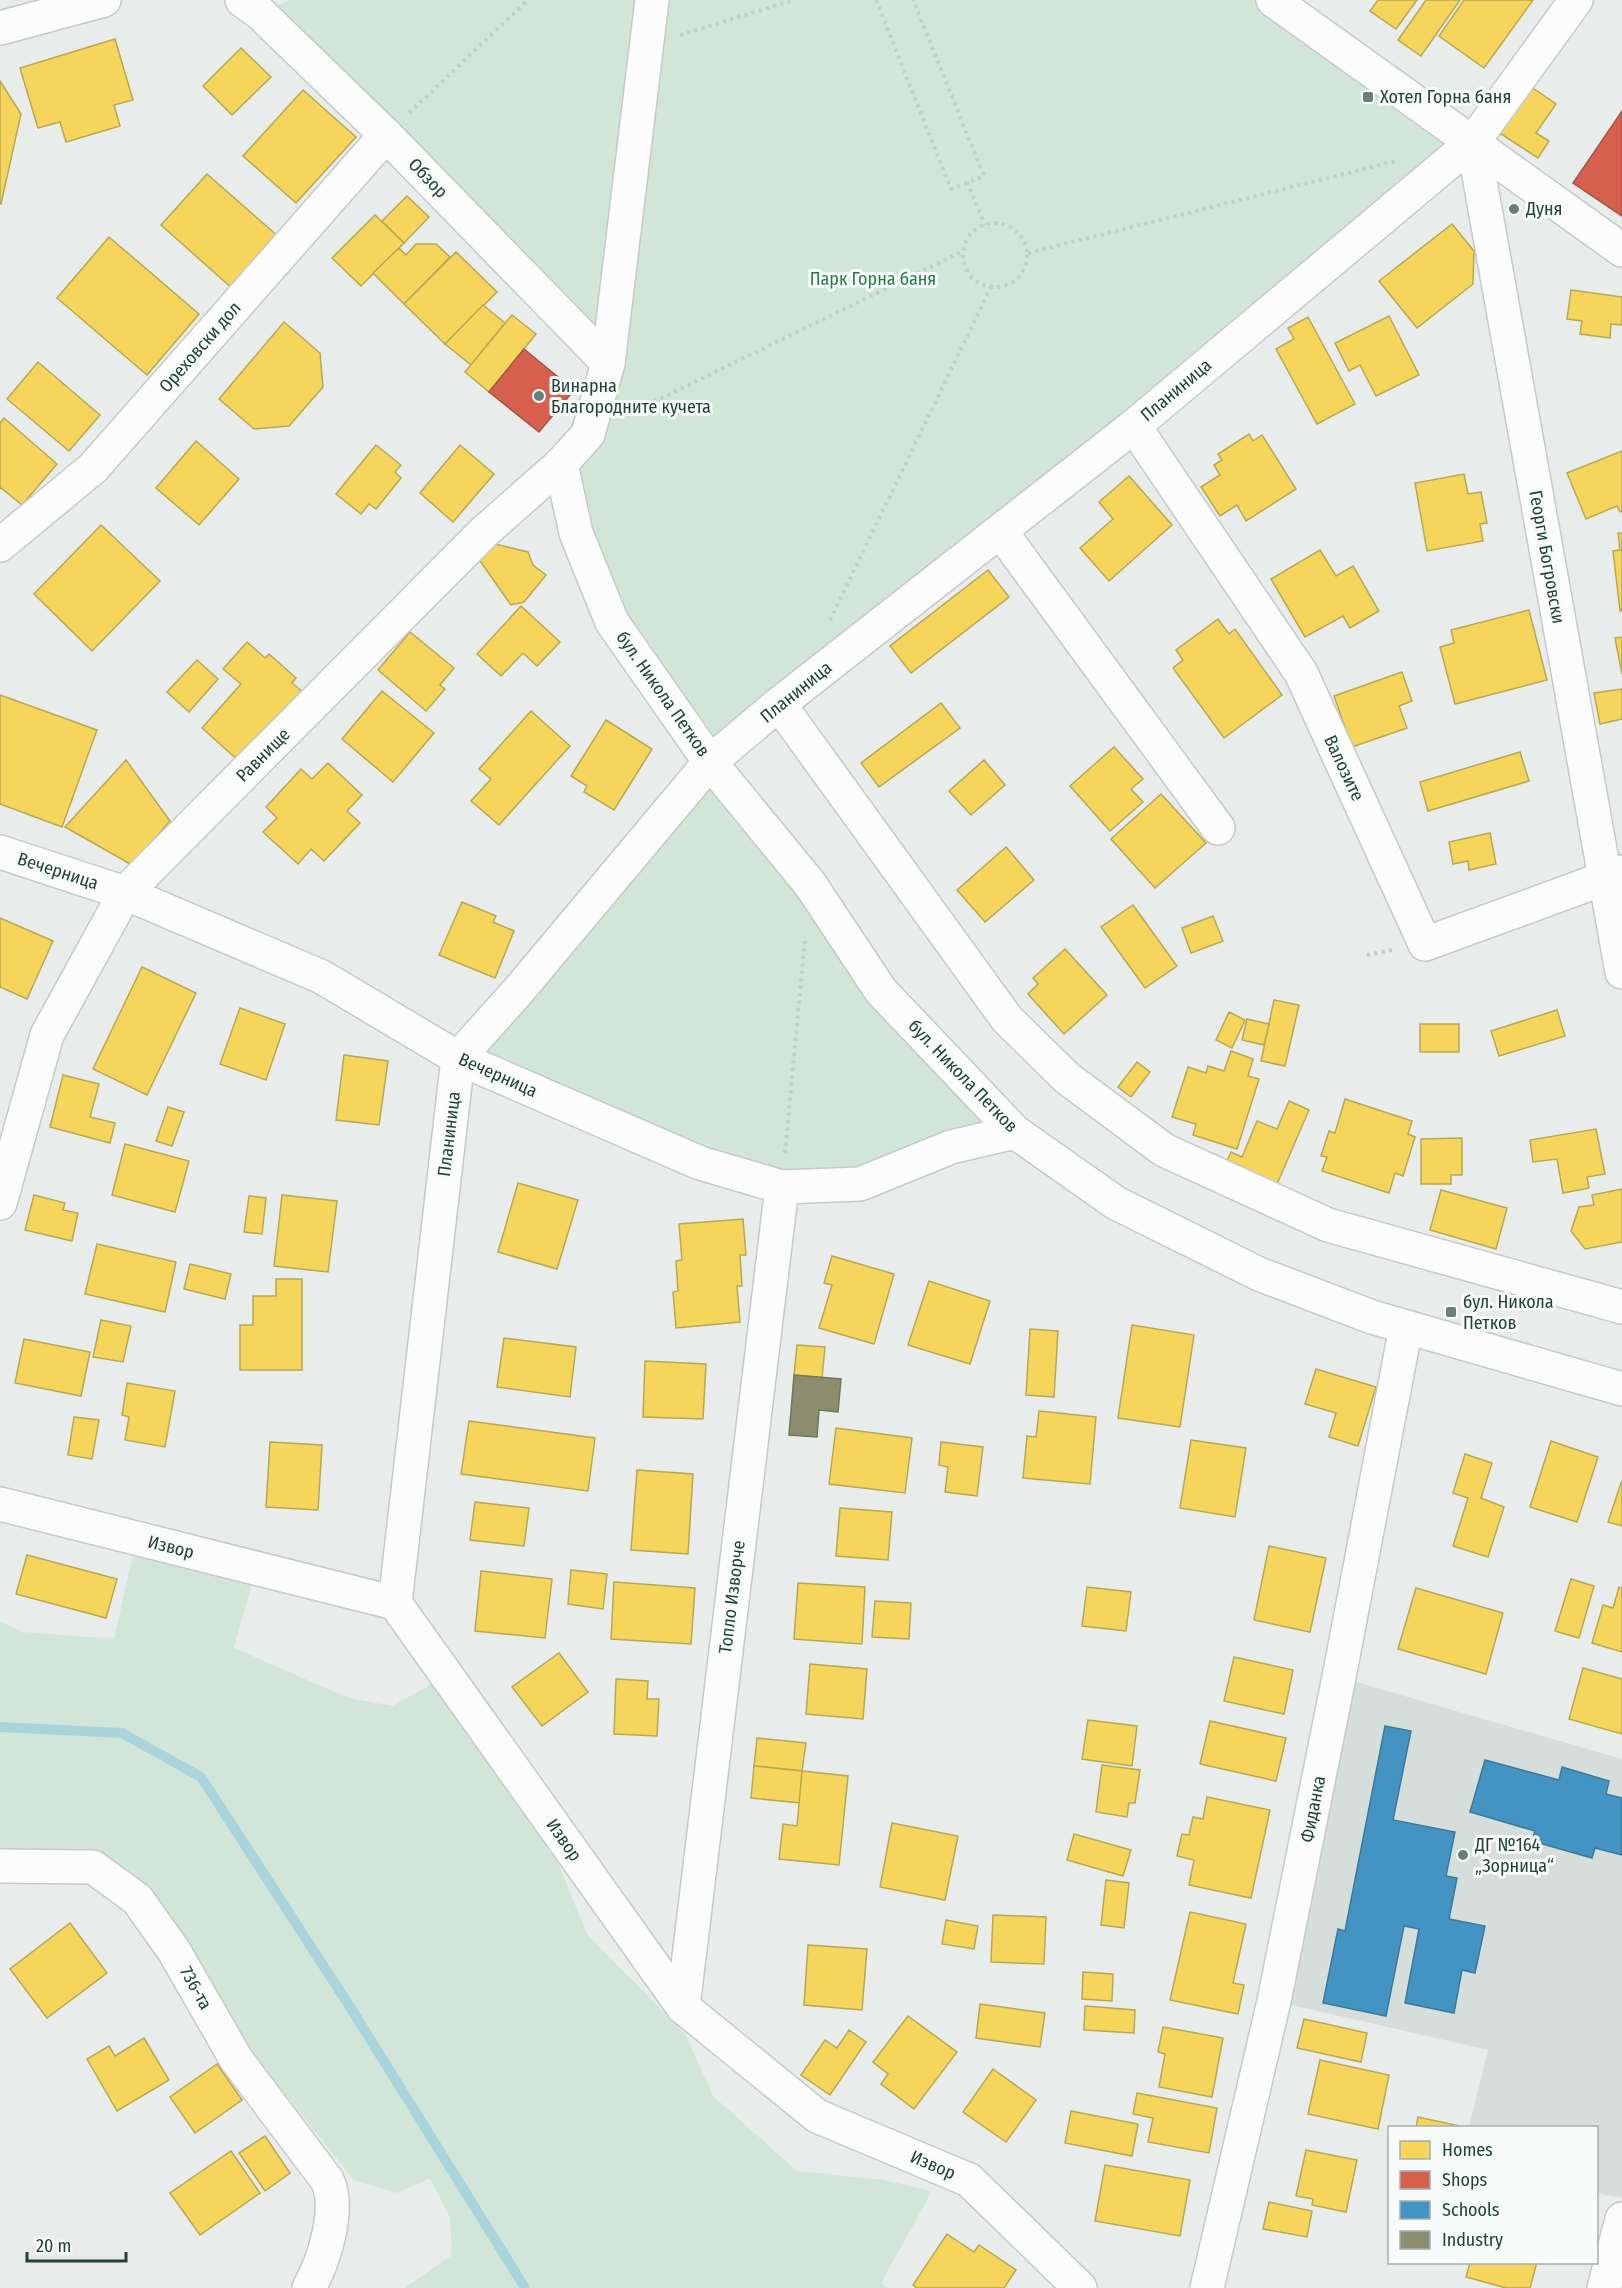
<svg xmlns="http://www.w3.org/2000/svg" width="1622" height="2288" viewBox="0 0 1622 2288" font-family="'Fira Sans Condensed',sans-serif">
<rect width="100%" height="100%" fill="#e8edeb"/>
<polygon fill="#d6dedb" points="1339,1677 1622,1759 1622,2198 1597,2193 1596,2128 1469,2127 1488,2050 1274,2001"/>
<g fill="#d1e6d8">
<polygon points="290,0 1273,0 1473,142 710,762 1015,1132 782,1187 458,1058 710,762 612,622 561,464 608,363 260,13"/>
<polygon points="134,1550 252,1583 234,1648 349,1698 392,1706 432,1684 558,1863 587,1934 686,2035 713,2096 797,2171 884,2180 932,2191 881,2283 888,2288 405,2288 452,2255 450,2218 430,2178 397,2193 354,2180 252,2053 191,1948 130,1871 87,1848 0,1850 0,1621 23,1632 114,1639"/>
</g>
<g fill="#f6d55c" stroke="#b7a952" stroke-width="1.5">
<polygon points="1378,0 1417,0 1396,29 1370,11"/>
<polygon points="1426,0 1460,0 1421,56 1398,40"/>
<polygon points="1464,0 1533,0 1484,68 1439,36"/>
<polygon points="115,39 133,100 114,105 120,126 66,142 60,122 38,128 20,68"/>
<polygon points="241,48 271,77 232,115 203,86"/>
<polygon points="0,81 21,114 1,204 0,204"/>
<polygon points="1530,86 1556,104 1536,133 1549,141 1538,158 1498,132"/>
<polygon points="303,90 356,137 296,203 243,156"/>
<polygon points="207,174 280,238 234,290 161,225"/>
<polygon points="407,196 429,217 404,243 382,221"/>
<polygon points="375,215 404,243 361,286 332,258"/>
<polygon points="1452,224 1474,251 1473,284 1417,328 1379,281"/>
<polygon points="109,237 199,314 147,375 57,298"/>
<polygon points="416,244 436,244 450,257 404,304 373,273 399,248 406,255"/>
<polygon points="456,252 497,292 445,344 404,304"/>
<polygon points="1571,290 1622,297 1622,325 1611,324 1610,338 1580,334 1582,321 1567,319"/>
<polygon points="483,305 505,323 471,365 445,344"/>
<polygon points="512,315 536,334 489,392 465,372"/>
<polygon points="1389,316 1419,375 1376,396 1360,365 1349,371 1335,343"/>
<polygon points="1308,317 1355,404 1317,424 1276,349 1294,339 1288,328"/>
<polygon points="284,322 320,353 323,387 289,426 254,429 219,399"/>
<polygon points="38,362 100,415 69,451 7,399"/>
<polygon points="4,418 57,464 22,505 1,488 0,489 0,423"/>
<polygon points="1249,434 1253,441 1262,435 1296,489 1246,521 1237,505 1220,516 1201,487 1220,475 1214,465 1222,460 1218,454"/>
<polygon points="196,441 239,479 199,525 156,488"/>
<polygon points="376,445 401,465 395,472 401,478 376,509 369,504 361,514 336,494"/>
<polygon points="460,445 494,474 453,522 420,493"/>
<polygon points="1622,451 1622,511 1620,512 1617,506 1586,519 1567,473"/>
<polygon points="1464,474 1468,494 1481,492 1487,523 1480,524 1483,541 1427,551 1415,483"/>
<polygon points="1129,476 1172,525 1109,581 1080,548 1113,519 1099,502"/>
<polygon points="101,525 160,581 92,651 34,594"/>
<polygon points="1618,533 1622,533 1622,610 1620,611 1613,551 1620,550"/>
<polygon points="491,543 528,552 533,565 546,575 524,602 511,605 478,558"/>
<polygon points="1320,550 1336,576 1353,566 1379,611 1350,628 1343,616 1305,637 1271,579"/>
<polygon points="988,570 1009,597 911,673 890,646"/>
<polygon points="521,606 560,642 537,666 523,653 501,676 477,654"/>
<polygon points="1529,610 1547,680 1455,704 1440,647 1454,643 1451,630"/>
<polygon points="1218,619 1229,634 1235,629 1282,695 1224,738 1173,668 1183,660 1176,650"/>
<polygon points="410,632 454,668 440,685 445,689 426,711 378,670"/>
<polygon points="1622,637 1622,674 1615,638"/>
<polygon points="247,642 265,658 269,654 296,678 292,683 303,692 240,762 202,728 241,684 223,669"/>
<polygon points="197,660 218,679 189,712 167,692"/>
<polygon points="1402,672 1412,701 1399,706 1407,728 1352,747 1334,696"/>
<polygon points="1622,689 1622,719 1600,724 1594,693"/>
<polygon points="382,691 434,733 393,782 342,739"/>
<polygon points="0,695 97,730 62,827 0,804"/>
<polygon points="941,703 960,728 879,787 861,763"/>
<polygon points="531,711 570,746 499,825 471,801 491,779 479,769"/>
<polygon points="606,720 652,749 614,810 584,792 587,786 571,776"/>
<polygon points="1114,747 1143,779 1131,789 1143,802 1110,831 1070,786"/>
<polygon points="1520,752 1529,781 1428,811 1420,782"/>
<polygon points="126,760 170,821 132,865 65,827"/>
<polygon points="984,760 1005,785 971,815 949,791"/>
<polygon points="328,763 362,795 347,811 360,823 324,861 311,849 298,864 263,832 277,818 266,807 301,769 312,779"/>
<polygon points="1161,794 1206,843 1155,888 1111,839"/>
<polygon points="1490,833 1496,864 1469,870 1468,861 1453,864 1449,842"/>
<polygon points="1006,847 1034,880 985,922 957,890"/>
<polygon points="462,902 496,916 493,922 514,931 495,978 439,955"/>
<polygon points="1133,905 1177,966 1145,988 1101,927"/>
<polygon points="1213,916 1223,941 1191,953 1182,928"/>
<polygon points="0,918 53,941 27,999 0,987"/>
<polygon points="1065,949 1107,995 1064,1034 1028,994 1038,984 1033,978"/>
<polygon points="142,967 196,993 147,1095 93,1069"/>
<polygon points="1274,1000 1299,1005 1285,1066 1261,1061"/>
<polygon points="240,1008 285,1024 266,1080 220,1064"/>
<polygon points="1557,1010 1565,1036 1499,1056 1491,1031"/>
<polygon points="1229,1012 1245,1020 1232,1048 1216,1040"/>
<polygon points="1247,1019 1269,1024 1264,1045 1242,1040"/>
<rect x="1420" y="1024" width="39" height="28"/>
<polygon points="1231,1051 1253,1059 1248,1076 1259,1079 1237,1149 1193,1135 1196,1124 1172,1117 1188,1067 1206,1073 1208,1066 1224,1071"/>
<polygon points="344,1055 388,1061 379,1125 336,1120"/>
<polygon points="1137,1062 1150,1072 1131,1097 1118,1087"/>
<polygon points="63,1075 99,1084 90,1117 115,1123 110,1143 50,1127"/>
<polygon points="1345,1099 1412,1121 1408,1134 1415,1137 1403,1176 1395,1173 1389,1193 1322,1171 1327,1157 1321,1156 1329,1131 1335,1133"/>
<polygon points="1289,1101 1309,1110 1277,1184 1226,1163 1231,1152 1242,1157 1257,1121 1277,1129"/>
<polygon points="168,1107 184,1112 172,1146 156,1141"/>
<polygon points="1596,1129 1605,1174 1587,1177 1589,1188 1563,1193 1557,1159 1533,1162 1530,1140"/>
<polygon points="1462,1138 1462,1175 1451,1175 1451,1184 1421,1184 1421,1139"/>
<polygon points="125,1144 189,1161 175,1212 112,1195"/>
<polygon points="518,1183 578,1200 557,1269 498,1252"/>
<polygon points="1622,1189 1622,1242 1585,1249 1571,1231 1579,1207 1594,1205 1592,1195"/>
<polygon points="1441,1190 1507,1208 1496,1249 1430,1230"/>
<polygon points="34,1195 65,1203 63,1210 78,1213 72,1241 25,1230"/>
<polygon points="282,1195 337,1201 328,1272 274,1266"/>
<polygon points="249,1196 266,1198 262,1234 244,1232"/>
<polygon points="743,1219 746,1255 740,1255 742,1286 737,1286 740,1322 676,1328 673,1292 678,1291 676,1261 682,1260 679,1224"/>
<polygon points="97,1244 176,1262 165,1312 85,1294"/>
<polygon points="832,1256 894,1274 874,1344 819,1328 832,1285 824,1283"/>
<polygon points="190,1264 231,1274 225,1299 184,1289"/>
<polygon points="276,1279 302,1279 302,1370 240,1370 240,1325 253,1325 253,1296 276,1296"/>
<polygon points="929,1281 990,1301 970,1364 908,1345"/>
<polygon points="101,1320 131,1326 123,1362 93,1357"/>
<polygon points="1132,1325 1194,1335 1180,1427 1118,1418"/>
<polygon points="1030,1329 1058,1331 1054,1397 1026,1395"/>
<polygon points="504,1338 576,1347 570,1397 497,1387"/>
<polygon points="24,1339 90,1352 81,1396 15,1383"/>
<polygon points="797,1345 825,1347 822,1378 794,1375"/>
<polygon points="645,1361 706,1364 703,1419 643,1417"/>
<polygon points="1316,1369 1376,1387 1358,1446 1329,1437 1336,1413 1305,1404"/>
<polygon points="127,1383 175,1391 165,1447 125,1440 129,1417 122,1415"/>
<polygon points="1039,1411 1096,1417 1090,1484 1023,1478 1027,1436 1036,1437"/>
<polygon points="74,1417 99,1420 92,1459 68,1455"/>
<polygon points="469,1421 595,1438 588,1491 461,1474"/>
<polygon points="836,1428 912,1438 905,1493 829,1484"/>
<polygon points="1191,1440 1246,1448 1235,1517 1180,1508"/>
<polygon points="1551,1441 1598,1457 1577,1522 1530,1507"/>
<polygon points="270,1442 322,1445 318,1510 266,1507"/>
<polygon points="941,1442 983,1447 977,1496 945,1492 948,1467 939,1465"/>
<polygon points="1465,1454 1492,1463 1481,1498 1504,1507 1488,1557 1453,1546 1468,1498 1453,1493"/>
<polygon points="637,1470 693,1474 688,1554 631,1550"/>
<polygon points="1622,1480 1622,1526 1608,1522"/>
<polygon points="475,1502 529,1508 524,1546 470,1540"/>
<polygon points="840,1508 892,1512 888,1560 836,1556"/>
<polygon points="1269,1546 1326,1558 1310,1632 1254,1620"/>
<polygon points="27,1555 117,1579 106,1618 16,1594"/>
<polygon points="571,1570 607,1574 603,1609 568,1604"/>
<polygon points="481,1571 552,1579 545,1638 475,1631"/>
<polygon points="1571,1579 1594,1586 1579,1638 1555,1631"/>
<polygon points="614,1582 695,1588 691,1644 611,1639"/>
<polygon points="798,1583 865,1587 862,1644 794,1639"/>
<polygon points="1087,1587 1131,1592 1126,1631 1082,1626"/>
<polygon points="1619,1587 1622,1588 1622,1652 1592,1643 1603,1605 1613,1608"/>
<polygon points="1416,1588 1503,1613 1486,1674 1398,1649"/>
<polygon points="875,1601 911,1603 909,1639 872,1637"/>
<polygon points="559,1653 588,1692 542,1726 512,1687"/>
<polygon points="1234,1657 1293,1670 1284,1714 1224,1701"/>
<polygon points="810,1664 867,1669 863,1719 806,1714"/>
<polygon points="1583,1668 1622,1679 1622,1734 1569,1719"/>
<polygon points="616,1679 648,1681 647,1699 659,1699 657,1736 614,1734"/>
<polygon points="1088,1720 1137,1726 1132,1766 1082,1759"/>
<polygon points="1210,1721 1286,1738 1276,1781 1200,1764"/>
<polygon points="757,1738 806,1743 802,1771 754,1766"/>
<polygon points="1102,1765 1140,1770 1135,1803 1129,1803 1127,1817 1096,1812"/>
<polygon points="754,1766 802,1771 800,1803 751,1798"/>
<polygon points="802,1771 848,1776 839,1865 779,1859 783,1824 797,1826"/>
<polygon points="1207,1797 1270,1810 1251,1898 1189,1885 1194,1860 1177,1856 1182,1834 1189,1835 1193,1817 1203,1819"/>
<polygon points="892,1823 958,1836 945,1900 880,1887"/>
<polygon points="1074,1834 1131,1850 1123,1876 1067,1860"/>
<polygon points="1106,1880 1129,1883 1124,1928 1101,1925"/>
<polygon points="1190,1912 1246,1924 1233,1983 1244,1985 1238,2014 1170,2000"/>
<polygon points="993,1915 1046,1917 1044,1964 991,1962"/>
<polygon points="946,1920 978,1926 974,1949 942,1944"/>
<polygon points="70,1923 107,1973 47,2018 10,1969"/>
<polygon points="808,1945 867,1949 862,2010 804,2005"/>
<polygon points="1083,1972 1113,1974 1112,2001 1082,1999"/>
<polygon points="980,2004 1045,2013 1040,2047 976,2038"/>
<polygon points="1085,2006 1135,2010 1134,2033 1084,2030"/>
<polygon points="908,2016 957,2052 914,2109 881,2084 888,2074 873,2062"/>
<polygon points="1304,2019 1367,2033 1361,2062 1297,2048"/>
<polygon points="1163,2027 1223,2038 1212,2097 1159,2087 1165,2054 1158,2052"/>
<polygon points="849,2030 866,2042 830,2095 801,2075 825,2040 837,2048"/>
<polygon points="144,2038 169,2080 117,2111 87,2059 109,2046 115,2056"/>
<polygon points="1320,2060 1389,2075 1378,2129 1308,2114"/>
<polygon points="217,2064 242,2100 195,2133 170,2097"/>
<polygon points="993,2069 1036,2100 1006,2142 963,2112"/>
<polygon points="1137,2093 1217,2108 1209,2153 1148,2142 1153,2118 1133,2114"/>
<polygon points="1071,2111 1138,2124 1132,2156 1065,2143"/>
<polygon points="1418,2117 1460,2126 1460,2128 1416,2128"/>
<polygon points="265,2136 290,2173 265,2191 239,2153"/>
<polygon points="1306,2150 1357,2160 1346,2212 1312,2205 1313,2199 1296,2196"/>
<polygon points="231,2151 260,2193 200,2235 170,2193"/>
<polygon points="1105,2165 1190,2180 1180,2236 1095,2221"/>
<polygon points="1269,2202 1312,2211 1307,2237 1263,2229"/>
<polygon points="947,2234 974,2252 979,2245 1016,2270 1004,2288 917,2288 913,2285"/>
<polygon points="1470,2262 1537,2262 1530,2288 1506,2288 1466,2277"/>
</g>
<g fill="#d6604d" stroke="#a15747" stroke-width="1.5">
<polygon points="1622,111 1622,216 1573,183"/>
<polygon points="524,349 574,390 539,432 489,392"/>
</g>
<g fill="#4393c3" stroke="#3a7b9a" stroke-width="1.5">
<polygon points="1385,1726 1411,1731 1393,1820 1455,1832 1446,1876 1457,1878 1449,1919 1485,1926 1475,1973 1462,1970 1454,2013 1405,2003 1419,1929 1404,1926 1386,2016 1323,2003 1338,1929 1345,1931"/>
<polygon points="1485,1760 1559,1780 1562,1767 1609,1781 1606,1794 1622,1798 1622,1855 1595,1848 1592,1858 1532,1841 1535,1831 1470,1812"/>
</g>
<polygon fill="#8c8c6e" stroke="#6d765e" stroke-width="1.5" points="794,1375 841,1379 838,1412 819,1410 817,1437 789,1435"/>
<g fill="none" stroke-linecap="round" stroke-linejoin="round">
<polyline stroke="#a9d4db" stroke-width="10" points="0,1727 122,1733 201,1777 352,2010 525,2288"/>
<defs>
<g id="street">
<polyline points="242,0 260,13 386,135 608,363"/>
<polyline points="1273,0 1622,250"/>
<polyline points="0,28 104,0"/>
<polyline points="1473,142 1622,972"/>
<polyline points="1134,426 1301,673 1425,944 1622,872"/>
<polyline points="561,464 576,533 612,622 710,762 810,884 881,991 1015,1132"/>
<polyline points="1001,532 1218,828"/>
<polyline points="0,545 93,468 386,135"/>
<polyline points="779,704 1007,1019 1067,1078 1164,1150 1328,1225 1622,1307"/>
<polyline points="0,1203 47,1035 125,893 483,533 561,464 588,434 608,363 652,0"/>
<polyline points="0,1504 395,1603 683,2007 817,2116 969,2180 1080,2288"/>
<polyline points="395,1603 458,1058 519,990 710,762 779,704 1134,426 1473,142 1576,0"/>
<path d="M 0,1866 L 93,1867 L 137,1899 L 174,1951 L 236,2059 L 327,2180 C 341,2208 324,2261 309,2288"/>
<polyline points="683,2007 782,1187"/>
<polyline points="1207,2288 1274,2001 1339,1677 1406,1327"/>
<polyline points="1604,2288 1622,2219"/>
</g>
<polyline id="secondary" points="0,852 125,893 322,977 458,1058 700,1163 782,1187 860,1184 951,1147 1015,1132 1116,1203 1259,1274 1372,1317 1622,1389"/>
</defs>
<use href="#street" stroke="#c5cac8" stroke-width="36"/>
<use href="#secondary" stroke="#c3cbc8" stroke-width="36"/>
<g stroke="#c3ccca" stroke-width="4" stroke-dasharray="3 4.5" stroke-linecap="butt">
<polyline points="876,0 951,189 984,176 913,0"/>
<polyline points="680,35 794,0"/>
<polyline points="409,113 528,0"/>
<polyline points="967,182 985,225"/>
<circle cx="995" cy="255" r="32"/>
<polyline points="1028,253 1396,161"/>
<polyline points="627,415 963,251"/>
<polyline points="830,620 991,287"/>
<polyline points="1367,955 1392,950"/>
<polyline points="785,1153 805,937"/>
</g>
<use href="#street" stroke="#fcfcfc" stroke-width="33"/>
<use href="#secondary" stroke="#fcfcfc" stroke-width="33"/>
</g>
<g fill="#697e78" stroke="#f7fbf9" stroke-width="2">
<rect x="1362" y="91" width="12" height="12" rx="3"/>
<circle cx="1514" cy="209" r="6"/>
<circle cx="539" cy="396" r="6"/>
<rect x="1445" y="1306" width="12" height="12" rx="3"/>
<circle cx="1463" cy="1855" r="6"/>
</g>
<g text-anchor="middle" stroke-width="6" stroke-linejoin="round" paint-order="stroke">
<g font-size="18" fill="#24423a" stroke="#f7fbf9" text-anchor="start">
<text x="1380" y="103">Хотел Горна баня</text>
<text x="1526" y="215">Дуня</text>
<text x="551" y="392">Винарна<tspan x="551" dy="21">Благородните кучета</tspan></text>
<text x="1463" y="1308">бул. Никола<tspan x="1463" dy="21">Петков</tspan></text>
<text x="1475" y="1851">ДГ №164<tspan x="1475" dy="21">„Зорница“</tspan></text>
</g>
<g font-size="18" fill="#24423a" stroke="#f7fbf9">
<text transform="translate(428 178) rotate(46)" y="6">Обзор</text>
<text transform="translate(200 347) rotate(-49)" y="6">Ореховски дол</text>
<text transform="translate(1176 390) rotate(-40)" y="6">Планиница</text>
<text transform="translate(1547 557) rotate(80)" y="6">Георги Богровски</text>
<text transform="translate(796 692) rotate(-39)" y="6">Планиница</text>
<text transform="translate(663 694) rotate(55)" y="6">бул. Никола Петков</text>
<text transform="translate(263 755) rotate(-45)" y="6">Равнище</text>
<text transform="translate(1344 768) rotate(65)" y="6">Валозите</text>
<text transform="translate(58 871) rotate(18)" y="6">Вечерница</text>
<text transform="translate(498 1075) rotate(24)" y="6">Вечерница</text>
<text transform="translate(963 1076) rotate(46)" y="6">бул. Никола Петков</text>
<text transform="translate(449 1134) rotate(-83)" y="6">Планиница</text>
<text transform="translate(171 1547) rotate(14)" y="6">Извор</text>
<text transform="translate(732 1597) rotate(-83)" y="6">Топло Изворче</text>
<text transform="translate(1313 1809) rotate(-79)" y="6">Фиданка</text>
<text transform="translate(564 1840) rotate(55)" y="6">Извор</text>
<text transform="translate(196 1988) rotate(61)" y="6">736-та</text>
<text transform="translate(933 2165) rotate(23)" y="6">Извор</text>
</g>
<g font-size="18" fill="#2d7a4b" stroke="#f7fbf9">
<text x="873" y="285">Парк Горна баня</text>
</g>
</g>
<rect x="1388" y="2126" width="210" height="138" fill="#f7fbf9" stroke="#a3b1ad" stroke-width="1.5"/>
<rect x="1400" y="2141" width="30" height="18" fill="#f6d55c" stroke="#a3b1ad" stroke-width="1.5"/>
<text x="1442" y="2156" font-size="18" fill="#24423a">Homes</text>
<rect x="1400" y="2171" width="30" height="18" fill="#d6604d" stroke="#a3b1ad" stroke-width="1.5"/>
<text x="1442" y="2186" font-size="18" fill="#24423a">Shops</text>
<rect x="1400" y="2201" width="30" height="18" fill="#4393c3" stroke="#a3b1ad" stroke-width="1.5"/>
<text x="1442" y="2216" font-size="18" fill="#24423a">Schools</text>
<rect x="1400" y="2231" width="30" height="18" fill="#8c8c6e" stroke="#a3b1ad" stroke-width="1.5"/>
<text x="1442" y="2246" font-size="18" fill="#24423a">Industry</text>
<path d="M27 2252v9h99v-9" fill="none" stroke="#24423a" stroke-width="3"/>
<text x="36" y="2252" font-size="18" fill="#24423a" stroke="#f7fbf9" stroke-width="4.5" paint-order="stroke">20 m</text>
</svg>
